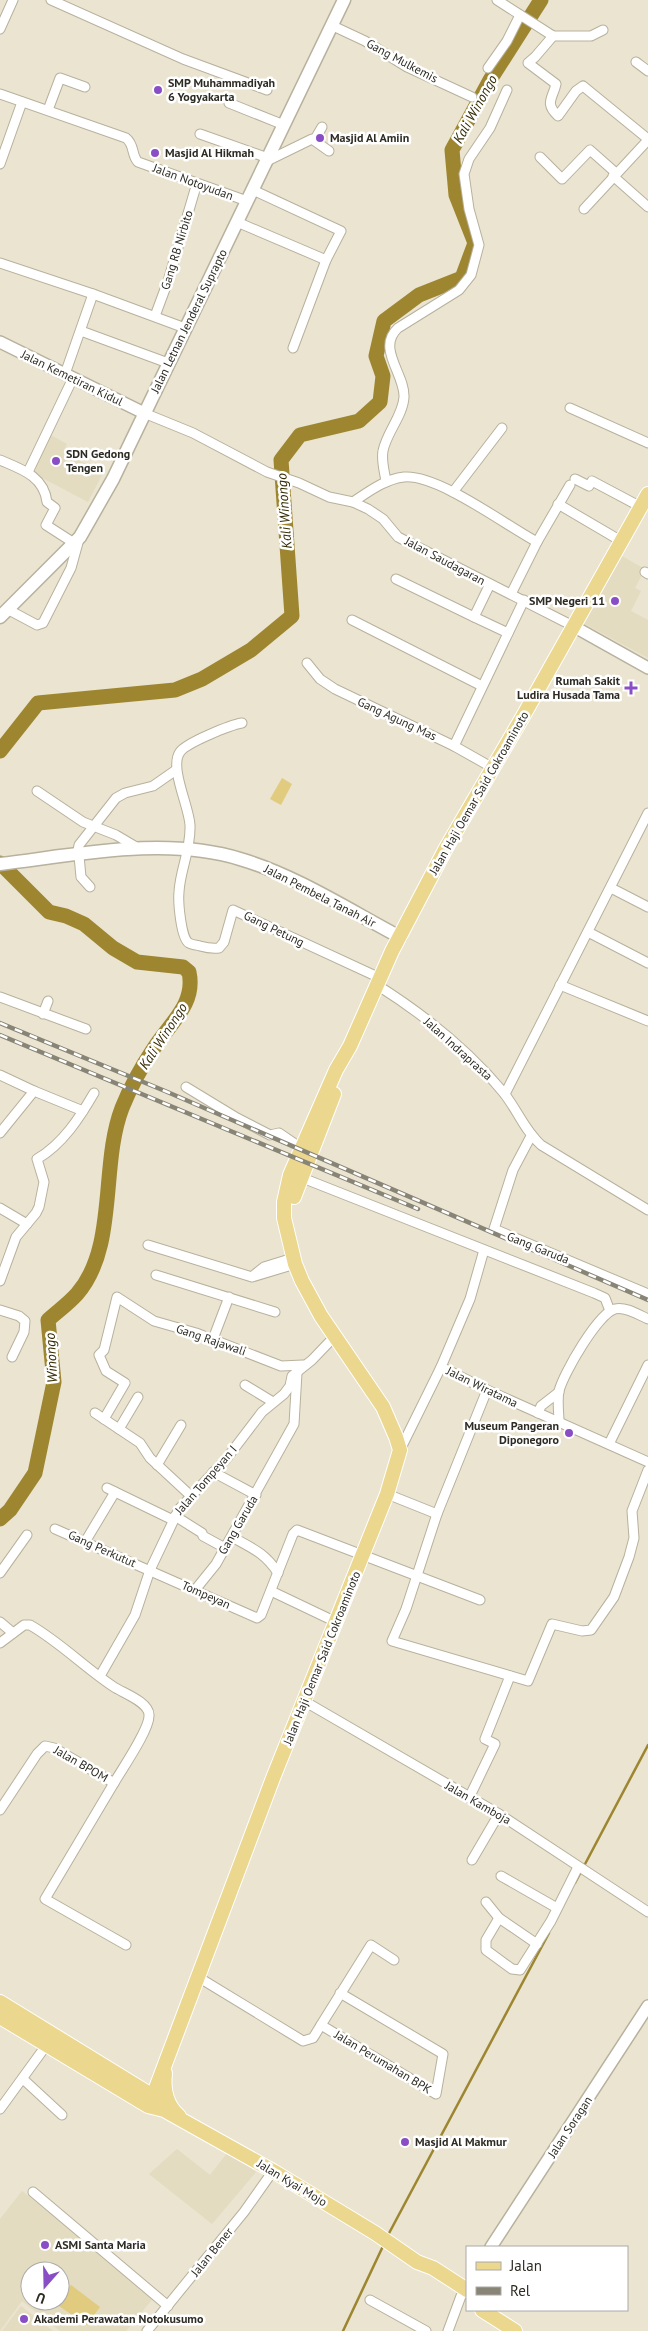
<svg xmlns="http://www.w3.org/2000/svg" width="648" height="2331" viewBox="0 0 648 2331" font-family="'PT Sans',sans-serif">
<rect width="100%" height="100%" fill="#eae4d0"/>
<g fill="#e4dcc0" fill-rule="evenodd">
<polygon points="47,433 67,444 63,452 103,473 88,502 27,470"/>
<polygon points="620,555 645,569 635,588 641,591 631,611 648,620 648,658 583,623"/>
<polygon points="177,2149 210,2175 228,2152 256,2172 212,2224 149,2174"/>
<path d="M 22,2191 L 155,2296 L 126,2331 L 60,2331 L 22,2301 L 0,2331 L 0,2219 ZM 30,2271 L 60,2271 L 60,2301 L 30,2301 Z"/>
<polygon points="21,2306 53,2331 2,2331"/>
</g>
<g fill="#e1cb7f">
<polygon points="282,778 292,784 281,805 270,799"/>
<polygon points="71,2285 100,2307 87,2325 56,2304"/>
</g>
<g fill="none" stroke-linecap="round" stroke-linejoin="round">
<g stroke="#9d862f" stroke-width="2.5">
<polyline points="575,1883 648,1745"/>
<polyline points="387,2237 549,1933"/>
<polyline points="343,2331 384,2244"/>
</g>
<g stroke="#9d862f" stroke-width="15">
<polyline points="0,751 38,703 175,690 202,679 251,650 292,616 281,460 300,435 359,421 380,402 383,376 376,356 384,321 419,295 462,278 475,243 456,195 452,150 490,80 541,0"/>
<path d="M 0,863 L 49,912 L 66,916 L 84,924 L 113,948 L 137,962 L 183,967 L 189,972 C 196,1004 170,1023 154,1048 C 142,1066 130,1088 122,1108 C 100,1165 118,1247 77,1294 C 68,1304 58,1311 48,1320 L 54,1382 L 35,1473 L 10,1510 L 0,1519"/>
</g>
<defs>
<g id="minor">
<polyline points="51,0 183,59 267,90"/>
<polyline points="497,0 553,36"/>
<polyline points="333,26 365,41 407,67 472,97"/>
<polyline points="0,29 13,0"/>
<path d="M 603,30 L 591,36 L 553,36 L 535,57 L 528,63 L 556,84 C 553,98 544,103 558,116 L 576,91 L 583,86 L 648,139"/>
<polyline points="636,62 648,71"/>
<polyline points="488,68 507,41 520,15"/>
<path d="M 0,94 L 126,138 C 135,145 131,155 138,162 L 247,201"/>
<polyline points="229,103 284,125"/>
<polyline points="48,110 60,78 85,87"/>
<polyline points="200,134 268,158"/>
<polyline points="315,139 322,127"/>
<polyline points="540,157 562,179 590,150 616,173"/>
<polyline points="267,161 312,139 329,151"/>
<polyline points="0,164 22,102"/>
<polyline points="613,176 648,207"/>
<polyline points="253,190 341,231 326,260 293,348"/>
<polyline points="584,209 648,140"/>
<polyline points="237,222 326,260"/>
<polyline points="0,263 93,294 185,328"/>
<polyline points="155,316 168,281 197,183"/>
<polyline points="81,331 168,363"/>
<polyline points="65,374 93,294"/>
<polyline points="570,408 648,443"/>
<polyline points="144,413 193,433 267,472 299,483 329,497 353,502 368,509 383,519 398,537 573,626"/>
<path d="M 0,460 C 21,469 44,476 47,502 L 55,508 L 46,525 L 74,543"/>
<polyline points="28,472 73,378"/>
<polyline points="575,479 589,486 592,481 641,507"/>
<path d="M 386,482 C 385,473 381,461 383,451 C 386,433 403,416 404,397 C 405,374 376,348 398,328 L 459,290 L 471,275 L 479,245 L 469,209 L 464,174 L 469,159 L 490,128 L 507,90"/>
<polyline points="453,492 502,428"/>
<path d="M 353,502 C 368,492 385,479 404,477 C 438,474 505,525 537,542"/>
<polyline points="558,504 621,541"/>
<polyline points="645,572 648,574"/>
<polyline points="396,579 474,617 490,584"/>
<polyline points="511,594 537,542 570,485"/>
<polyline points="7,609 37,625 43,623 71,568 79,539"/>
<polyline points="474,617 508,633"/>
<polyline points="352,620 482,686"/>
<polyline points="307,663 320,679 335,689 454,746 493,768"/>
<path d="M 242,723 C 230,725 186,743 180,752 C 169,767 189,806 190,825 C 191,850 180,870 179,892 C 178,902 181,939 189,943 C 192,945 197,945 200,946 C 207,948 212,949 219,948 L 224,942 L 233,910 L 380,978"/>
<polyline points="454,746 524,600"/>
<polyline points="37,791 83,822 116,835 138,848"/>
<polyline points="77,856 79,845 116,798 125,793 153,786 176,770"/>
<polyline points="79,856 81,877 90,887"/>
<polyline points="611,888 648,907"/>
<polyline points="588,932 648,963"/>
<path d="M 377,985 C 423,1014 468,1050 503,1092 C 517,1109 524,1130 541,1145 L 648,1210"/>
<polyline points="560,985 648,1021"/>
<polyline points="0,997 86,1029"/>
<polyline points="43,1014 48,1001"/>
<polyline points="0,1075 34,1091"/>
<polyline points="186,1087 237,1118 270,1135 279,1133 301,1148"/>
<polyline points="505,1094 648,813"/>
<polyline points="0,1133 34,1091 83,1111"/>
<polyline points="531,1136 513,1170 494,1229 648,1294"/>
<polyline points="300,1177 594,1293 605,1298 610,1311"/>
<polyline points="0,1208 27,1224"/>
<polyline points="148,1245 252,1277 295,1264"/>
<polyline points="156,1275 275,1312"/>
<polyline points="254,1275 264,1267 293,1258"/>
<path d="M 0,1281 L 16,1237 L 36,1213 L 39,1207 L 44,1182 L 37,1159 C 63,1144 80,1117 94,1093"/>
<polyline points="0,1310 19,1316 25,1321 24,1332 12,1357"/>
<polyline points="213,1339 229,1297"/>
<polyline points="441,1367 470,1299 484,1250"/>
<polyline points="245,1385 273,1402"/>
<polyline points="487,1390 437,1514 406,1609 392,1641 528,1681 552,1624 582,1631 591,1630 614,1597 629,1557 634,1538 632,1511 648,1470"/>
<polyline points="95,1413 140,1443 150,1458 191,1496"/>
<polyline points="538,1413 541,1406 559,1392"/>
<polyline points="104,1419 125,1383 106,1371 99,1355 104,1350 117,1297 154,1321 196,1333 281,1366 303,1365"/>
<path d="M 559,1422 C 559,1413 557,1401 559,1391 C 563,1374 599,1312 615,1309 C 625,1306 639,1315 648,1319"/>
<polyline points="119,1429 138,1397"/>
<polyline points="609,1444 648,1365"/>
<polyline points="400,1450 441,1367 487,1390 648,1462"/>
<polyline points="157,1465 181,1425"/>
<polyline points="213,1472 256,1495"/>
<polyline points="107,1488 173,1520"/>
<polyline points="387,1494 437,1514"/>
<polyline points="175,1516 202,1533 203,1536 225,1548"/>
<polyline points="55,1529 257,1618 261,1615 293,1534 297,1530 480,1600"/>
<path d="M 232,1537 C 252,1548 265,1553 278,1573"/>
<polyline points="85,1542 115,1492"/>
<polyline points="0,1573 27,1535"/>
<polyline points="195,1590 216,1564 294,1424 297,1373"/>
<polyline points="271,1591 336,1622"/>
<polyline points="0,1622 13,1633"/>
<path d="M 0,1643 L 24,1625 L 30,1625 C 60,1642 85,1668 114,1687 C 123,1693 149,1702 149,1715 C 150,1729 122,1769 114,1783 L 54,1748 L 45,1746 L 37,1754 L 0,1810"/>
<polyline points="100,1676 135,1615 150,1570 179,1509 227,1458 262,1412 284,1394 290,1386 292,1376 312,1360 335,1336"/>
<polyline points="304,1701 499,1814 648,1912"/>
<polyline points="114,1783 45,1899 126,1945"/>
<polyline points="469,1798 495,1744 485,1739 510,1676"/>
<polyline points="472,1860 499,1814"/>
<polyline points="501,1876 557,1908"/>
<polyline points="486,1902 499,1918 537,1944"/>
<polyline points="499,1918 486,1940 486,1950 512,1969 520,1970 551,1921 578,1867"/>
<polyline points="198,1977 303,2041 313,2038 321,2025"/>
<polyline points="340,1993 443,2054 436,2094 321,2025 371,1945 394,1960"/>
<polyline points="23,2079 62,2115"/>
<polyline points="0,2109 48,2043"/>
<polyline points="33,2192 168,2306"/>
<polyline points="370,2300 426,2331"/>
<polyline points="147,2331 244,2212 273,2171"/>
<polyline points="448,2331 461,2296"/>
</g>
<g id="tertiary">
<polyline points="0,342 144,413"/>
<polyline points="573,626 648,668"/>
<polyline points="491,2247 648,2006"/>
</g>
<g id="secondary">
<polyline points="0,617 80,537 113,479 344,0"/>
<path d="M 0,864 C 76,855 166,836 240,859 C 295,875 349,910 400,937"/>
</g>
<g id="primary">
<polyline points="294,1197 334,1094"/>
<polyline points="0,2002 153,2096 157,2102"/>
<polyline points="0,2017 148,2106 164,2110 273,2171 375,2233 417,2262 433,2268 467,2290"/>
<path d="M 165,2073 C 163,2090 166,2105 179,2116"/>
<polyline points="140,2101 149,2100 153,2096 273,1778 387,1494 400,1450 396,1437 383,1407 321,1316 302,1281 295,1264 284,1218 284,1202 290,1175 336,1070 350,1046 392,951 446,848 522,718 648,494"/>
<polyline points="482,2310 515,2331"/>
</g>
</defs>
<use href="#minor" stroke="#b7b19d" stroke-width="11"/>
<use href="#tertiary" stroke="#b7b19d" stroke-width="14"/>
<use href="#secondary" stroke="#b7b19d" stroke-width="15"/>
<use href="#primary" stroke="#fff" stroke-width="16"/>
<use href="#minor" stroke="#fff" stroke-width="9"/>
<use href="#tertiary" stroke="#fff" stroke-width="11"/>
<use href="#secondary" stroke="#fff" stroke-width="12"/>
<use href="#primary" stroke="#ebd78e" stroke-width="14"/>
<defs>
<g id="rail">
<polyline points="0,1023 165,1091 648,1300"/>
<polyline points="0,1035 418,1209"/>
</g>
</defs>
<use href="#rail" stroke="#888476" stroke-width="4.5"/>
<use href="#rail" stroke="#fff" stroke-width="2.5" stroke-dasharray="8" stroke-linecap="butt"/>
</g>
<g fill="#894ec5" stroke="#fff" stroke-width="2">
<circle cx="158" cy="90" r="5"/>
<circle cx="320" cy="138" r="5"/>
<circle cx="155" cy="153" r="5"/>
<circle cx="56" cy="461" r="5"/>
<circle cx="615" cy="601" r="5"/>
<path d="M628.5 680.5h5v5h5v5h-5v5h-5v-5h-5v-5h5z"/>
<circle cx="569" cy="1433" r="5"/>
<circle cx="405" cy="2142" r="5"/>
<circle cx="45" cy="2245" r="5"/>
<circle cx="24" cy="2319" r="5"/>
</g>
<g text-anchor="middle" stroke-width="5" stroke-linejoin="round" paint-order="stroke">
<g font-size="12" fill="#2d2b23" stroke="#fff">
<text transform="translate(402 61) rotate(28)" y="4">Gang Mulkemis</text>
<text transform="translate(193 182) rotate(20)" y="4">Jalan Notoyudan</text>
<text transform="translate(177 250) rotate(-73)" y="4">Gang RB Nirbito</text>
<text transform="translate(189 321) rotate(-64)" y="4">Jalan Letnan Jenderal Suprapto</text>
<text transform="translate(72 378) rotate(26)" y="4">Jalan Kemetiran Kidul</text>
<text transform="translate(445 561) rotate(28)" y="4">Jalan Saudagaran</text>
<text transform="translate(397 719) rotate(25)" y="4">Gang Agung Mas</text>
<text transform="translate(479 793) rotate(-60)" y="4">Jalan Haji Oemar Said Cokroaminoto</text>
<text transform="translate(320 896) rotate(27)" y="4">Jalan Pembela Tanah Air</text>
<text transform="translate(274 929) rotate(26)" y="4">Gang Petung</text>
<text transform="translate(458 1049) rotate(42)" y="4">Jalan Indraprasta</text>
<text transform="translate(538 1248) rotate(22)" y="4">Gang Garuda</text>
<text transform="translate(211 1340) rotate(19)" y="4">Gang Rajawali</text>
<text transform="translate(482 1387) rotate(26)" y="4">Jalan Wiratama</text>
<text transform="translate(206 1480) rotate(-49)" y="4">Jalan Tompeyan I</text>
<text transform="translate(238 1525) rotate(-60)" y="4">Gang Garuda</text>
<text transform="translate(102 1549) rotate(24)" y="4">Gang Perkutut</text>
<text transform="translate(206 1595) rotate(24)" y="4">Tompeyan</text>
<text transform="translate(322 1658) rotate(-68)" y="4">Jalan Haji Oemar Said Cokroaminoto</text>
<text transform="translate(81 1764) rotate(30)" y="4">Jalan BPOM</text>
<text transform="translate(478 1803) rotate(30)" y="4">Jalan Kamboja</text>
<text transform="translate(383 2062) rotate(31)" y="4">Jalan Perumahan BPK</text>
<text transform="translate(570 2127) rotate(-57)" y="4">Jalan Soragan</text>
<text transform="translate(292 2183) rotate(31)" y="4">Jalan Kyai Mojo</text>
<text transform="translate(212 2252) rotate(-51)" y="4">Jalan Bener</text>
</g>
<g font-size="12" font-weight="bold" fill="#2d2b23" stroke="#fff" text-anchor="start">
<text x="168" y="87">SMP Muhammadiyah<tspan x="168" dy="14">6 Yogyakarta</tspan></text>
<text x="330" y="142">Masjid Al Amiin</text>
<text x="165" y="157">Masjid Al Hikmah</text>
<text x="66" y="458">SDN Gedong<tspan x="66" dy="14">Tengen</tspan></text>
<text x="605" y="605" text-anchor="end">SMP Negeri 11</text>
<text x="620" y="685" text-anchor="end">Rumah Sakit<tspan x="620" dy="14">Ludira Husada Tama</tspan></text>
<text x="559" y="1430" text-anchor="end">Museum Pangeran<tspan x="559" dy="14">Diponegoro</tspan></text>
<text x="415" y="2146">Masjid Al Makmur</text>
<text x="55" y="2249">ASMI Santa Maria</text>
<text x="34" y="2323">Akademi Perawatan Notokusumo</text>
</g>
<g font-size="14" font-style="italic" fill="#352c05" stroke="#fff">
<text transform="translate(475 109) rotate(-61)" y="5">Kali Winongo</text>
<text transform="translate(284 511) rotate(-94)" y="5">Kali Winongo</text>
<text transform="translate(163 1036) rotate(-57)" y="5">Kali Winongo</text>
<text transform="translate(51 1358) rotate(-93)" y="5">Winongo</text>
</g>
</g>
<rect x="466" y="2246" width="162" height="65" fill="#ffffff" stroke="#abaaa7"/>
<rect x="476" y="2262" width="25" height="8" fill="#ebd78e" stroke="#abaaa7"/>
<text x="510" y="2271" font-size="15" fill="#2d2b23">Jalan</text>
<rect x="476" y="2287" width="25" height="8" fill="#888476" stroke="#abaaa7"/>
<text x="510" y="2296" font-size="15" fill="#2d2b23">Rel</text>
<g transform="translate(45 2286) rotate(200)"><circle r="24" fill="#ffffff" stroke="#abaaa7"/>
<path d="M0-4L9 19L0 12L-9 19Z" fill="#894ec5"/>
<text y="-8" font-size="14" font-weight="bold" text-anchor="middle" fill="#2d2b23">U</text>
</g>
</svg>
